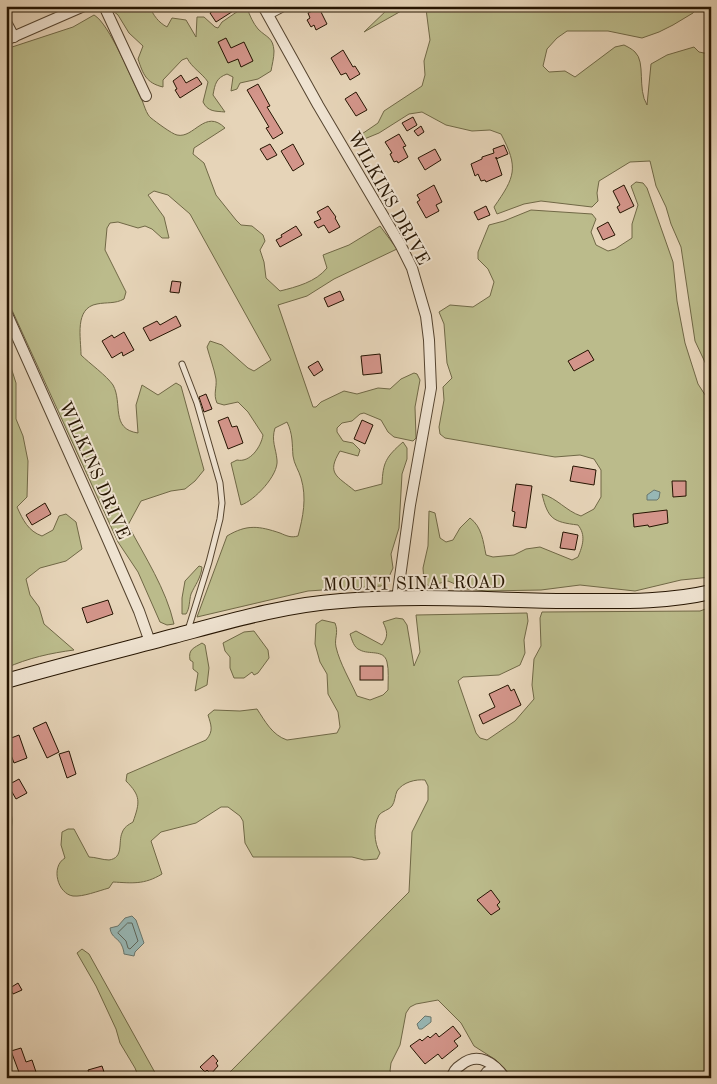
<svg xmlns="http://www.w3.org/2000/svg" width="717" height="1084" viewBox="0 0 717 1084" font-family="'Old Standard TT',serif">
<rect width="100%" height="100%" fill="#e6d4b8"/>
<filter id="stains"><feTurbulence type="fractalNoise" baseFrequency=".004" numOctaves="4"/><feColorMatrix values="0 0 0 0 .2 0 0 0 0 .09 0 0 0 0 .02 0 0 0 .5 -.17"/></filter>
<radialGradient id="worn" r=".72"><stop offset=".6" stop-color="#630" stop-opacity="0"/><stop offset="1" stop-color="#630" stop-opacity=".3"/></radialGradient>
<g fill="#bbbb8b" stroke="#706846">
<path d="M 114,6 L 149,6 C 154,16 158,22 167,27 L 172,18 L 186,20 L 196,37 L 197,17 L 204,17 L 215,27 L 218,28 L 222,22 L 244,7 L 247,8 C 250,16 253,23 258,29 C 267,38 273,37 274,51 C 274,58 272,65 271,71 L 258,79 L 240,83 L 237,89 L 231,91 L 233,77 L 227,74 C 216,78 215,84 213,95 L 225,112 C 215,111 208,112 203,102 L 208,82 C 202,73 192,68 187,58 L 182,60 L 163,80 L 163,87 C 146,83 143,74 138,59 L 143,46 L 129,33 L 118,15 L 113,11 Z"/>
<polygon points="392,6 410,6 364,32 389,8"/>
<path d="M 424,6 L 699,6 L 693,13 L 673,25 L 659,32 L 642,38 L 608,31 L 567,31 L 557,38 L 547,49 L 543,66 L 549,72 L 565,71 L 575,77 L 615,47 L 624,45 C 628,47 632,49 635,52 C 646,62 637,89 647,105 L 651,64 L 667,55 L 694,47 L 699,52 L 709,54 L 711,53 L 711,375 L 695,341 L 681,247 L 671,224 L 666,207 L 656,186 L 650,161 L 630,162 L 599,181 L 597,193 L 598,201 L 592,207 L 541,201 L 524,204 L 497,214 L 494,207 C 515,177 519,168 501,134 L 490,130 L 472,131 L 446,125 L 422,112 L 409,114 L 379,133 L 357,142 L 356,138 L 378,123 L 384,111 L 422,86 L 425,75 L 424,61 L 430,40 L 426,9 Z"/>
<path d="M 94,15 C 109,23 132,80 141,98 C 144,104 146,114 151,118 C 156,122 172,134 177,135 C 194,139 205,108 225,128 L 194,148 L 193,154 L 204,163 L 216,195 L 236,220 L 241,225 L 252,226 L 263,235 L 265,241 L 260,250 L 264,262 L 266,278 L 280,291 C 296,287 316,282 327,268 L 323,255 L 349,245 L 380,226 L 397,249 L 334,279 L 307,296 L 278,305 L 313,407 L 316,407 L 321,402 L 344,391 L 357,394 L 378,388 L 390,389 L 401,379 L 414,373 L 417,374 L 420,380 L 415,407 L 416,438 L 413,441 L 394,437 L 388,432 L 381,420 L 364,413 L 360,414 L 352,421 L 342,423 L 337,428 L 337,432 L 343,441 L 353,443 L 360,450 L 358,456 L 340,451 C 326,474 337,476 355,491 L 382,484 C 383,462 386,457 403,442 L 407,448 L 407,459 L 402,474 L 399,528 L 391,554 L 393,568 L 387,581 L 381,586 L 308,591 L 197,617 L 227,536 C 247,524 259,526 280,533 C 287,536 291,538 298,536 C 303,517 307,498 301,478 C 299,471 294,464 293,456 C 292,444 293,434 287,422 L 275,428 C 271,441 276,448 277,460 C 279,475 254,501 241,505 L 231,463 L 237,460 C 250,463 261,447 263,435 L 248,412 L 238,402 L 224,405 L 217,403 C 213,394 217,388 216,379 C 214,368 210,358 207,347 L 210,341 L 222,345 L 248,368 L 254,371 L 271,360 L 190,214 L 168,195 L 154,191 L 148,195 L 164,217 L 169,238 L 162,238 L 152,229 L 145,226 L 138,228 L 118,222 L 110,223 L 107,228 L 105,250 L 126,292 L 124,299 C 115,304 107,302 97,304 C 74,308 81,338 81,355 C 89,363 107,376 113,385 C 123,403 110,429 138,433 L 136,405 L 142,385 L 158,395 L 176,383 L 181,386 L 204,470 L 195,481 L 185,489 L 171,491 L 141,501 L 128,525 C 145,557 166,589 174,624 L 167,625 L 160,622 L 138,572 L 118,542 L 6,297 L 6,49 L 73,27 Z"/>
<path d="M 636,182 L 643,183 L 647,188 L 673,262 L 677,301 L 685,343 L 698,384 L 711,404 L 711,577 L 681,580 L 635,591 L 580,585 L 541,590 L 487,591 L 467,589 L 448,581 L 429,586 L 424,582 L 423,568 L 428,546 L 429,511 L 435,513 L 440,538 L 446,542 L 453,540 L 460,528 L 470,518 C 482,527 483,541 486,555 L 493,557 L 514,555 L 526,549 L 540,547 L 572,560 L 578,557 C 583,545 586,535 578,525 C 553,522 548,519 542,494 C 557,498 566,511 581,516 L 594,509 L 601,497 L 601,470 L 594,459 L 580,455 L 555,457 L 445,438 L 440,434 L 439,427 L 444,400 L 443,387 L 452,378 L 447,363 L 444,324 L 439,312 L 450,305 L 473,307 L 490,296 L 494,282 L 488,269 L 478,259 L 478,252 L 489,225 L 504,221 L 531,210 L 592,214 L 596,219 L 591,232 L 596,245 L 608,251 L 615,249 L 632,238 L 632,224 L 638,205 L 631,186 Z"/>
<path d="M 6,352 L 16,383 L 16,419 L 23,436 L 28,461 L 27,497 L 17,507 C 23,520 28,531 42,536 L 53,530 L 59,516 L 66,514 L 76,522 L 82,549 L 66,561 L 40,568 L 26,579 L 30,595 L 39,607 L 44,624 L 74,650 C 51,653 28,658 6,668 Z"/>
<path d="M 199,566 L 202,567 C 201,578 195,585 191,594 C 189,601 190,608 186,614 L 182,614 L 182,598 L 185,581 Z"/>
<path d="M 711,607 L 711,1078 L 512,1078 L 496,1060 L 474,1046 L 461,1023 L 438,1000 L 416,1004 L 410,1007 L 406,1013 L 400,1045 L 391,1063 L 390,1071 L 395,1078 L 224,1078 L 409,892 L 412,832 L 428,800 L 428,786 L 425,780 C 416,779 403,782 397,791 C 395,795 395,802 392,806 C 389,810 382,811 379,815 C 373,826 374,843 380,853 L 377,859 L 364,860 L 352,857 L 253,857 L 245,843 L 243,821 L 240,816 L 228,807 L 221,807 L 196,823 L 161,832 L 151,841 L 162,874 C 144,885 132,883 113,882 L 109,888 C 98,891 83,897 73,896 C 58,894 50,867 65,858 L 61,845 L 62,832 L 68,829 L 74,829 L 89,857 C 95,857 103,860 109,860 C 124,858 118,842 122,833 C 124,827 128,825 133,822 C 140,802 141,796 126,781 L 127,774 L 206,740 C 214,731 211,725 208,715 L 214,710 L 240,711 L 257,709 C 265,721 272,735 287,740 L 337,733 L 340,727 L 338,712 L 328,694 L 327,674 L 320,662 L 315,644 L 316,624 L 322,620 L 335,623 C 339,633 334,638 336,647 C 340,664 350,680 357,696 L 370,700 L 383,695 L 388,690 C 388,681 389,670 387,662 C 384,649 369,655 360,650 C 354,648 352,640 350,634 L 356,631 L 382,645 C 389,636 387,631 383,622 L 396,618 L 403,619 L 407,625 L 414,666 L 420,652 L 416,615 L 527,613 L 528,621 L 524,640 L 525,653 L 520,665 L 499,675 L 463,677 L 458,681 L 476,733 L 480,738 L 487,740 L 515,721 L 534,699 L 532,685 L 534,659 L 541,646 L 540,618 L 542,612 L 700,611 Z"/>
<polygon points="254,631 268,650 269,658 258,673 254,675 252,672 244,678 234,678 230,668 230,657 225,651 223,643 244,632"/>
<path d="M 202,643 L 205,645 L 209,668 L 207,685 L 195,691 L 198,673 L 193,669 L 193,662 L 190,660 C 188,649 194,648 202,643 Z"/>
<path d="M 6,801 C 12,812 13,819 11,830 L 6,826 Z"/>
<polygon points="82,949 89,954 158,1078 139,1078 135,1068 120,1043 116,1029 96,986 77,953"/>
</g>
<g fill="#97b7b5" stroke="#69766d">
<polygon points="654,490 660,492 659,498 657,500 647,500 647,495"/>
<path d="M 132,916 L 136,920 L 144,943 L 135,952 L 134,956 L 124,954 C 124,952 123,948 122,946 C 119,938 111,938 110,928 L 118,926 L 125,918 Z"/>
<polygon points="425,1016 431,1017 431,1022 422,1029 419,1029 417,1024"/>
</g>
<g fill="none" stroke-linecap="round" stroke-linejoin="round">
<polygon stroke="#5e665b" stroke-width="1" points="128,923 132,923 138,941 130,949 128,948 126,941 118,933"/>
</g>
<g fill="#d3958a" stroke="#251401">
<polygon points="220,6 241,6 216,22 210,13"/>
<polygon points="319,8 327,24 316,30 314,25 311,27 307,20 310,18 308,13"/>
<polygon points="226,38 231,48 244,42 253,61 241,67 238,59 228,63 218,42"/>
<polygon points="343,50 353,67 355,66 360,74 350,80 346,73 341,75 331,58"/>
<polygon points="181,75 186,83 197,77 202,84 180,98 175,90 177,89 173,81"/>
<polygon points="258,84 270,106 267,107 283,133 273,139 266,128 269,127 247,90"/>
<polygon points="356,92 367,110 356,116 345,99"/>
<polygon points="413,117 417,125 407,131 402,123"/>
<polygon points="421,126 424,132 418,136 414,131"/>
<polygon points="399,134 406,146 403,147 408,157 398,163 397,161 394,162 390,154 392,153 385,142"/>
<polygon points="270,144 277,155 267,160 260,149"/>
<polygon points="293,144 304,164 293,171 281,151"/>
<polygon points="504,145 508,154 496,159 496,157 502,175 486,182 485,180 481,181 478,174 475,176 471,164 482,159 482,157 494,153 493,149"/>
<polygon points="435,149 441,160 425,170 418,158"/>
<polygon points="434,185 442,202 436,205 439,211 426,218 417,202 420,200 417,195"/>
<polygon points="624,185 634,206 620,213 617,207 620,205 613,191"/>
<polygon points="328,206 336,217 335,218 340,227 329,233 324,225 318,228 314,222 321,219 317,212"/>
<polygon points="486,206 490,215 478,220 474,212"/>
<polygon points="608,222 615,235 603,240 597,228"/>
<polygon points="296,226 302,235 280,247 276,240 282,237 281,235"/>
<polygon points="172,281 181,282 179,293 170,292"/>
<polygon points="340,291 344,300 328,307 324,298"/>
<polygon points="176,316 181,326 150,341 143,328 157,321 160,325"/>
<polygon points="124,332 134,350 123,356 122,352 112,358 102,341 112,335 114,338"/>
<polygon points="588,350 594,360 574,371 568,361"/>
<polygon points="380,354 382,373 363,375 361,356"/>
<polygon points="318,361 323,370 314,376 308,367"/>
<polygon points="206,394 212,409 204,412 199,397"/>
<polygon points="228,417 232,427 237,426 243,443 228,449 218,421"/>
<polygon points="362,420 373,425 365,444 354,439"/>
<polygon points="573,466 596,470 594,485 570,481"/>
<polygon points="672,481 686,481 686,496 673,497"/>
<polygon points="516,484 532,486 526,528 513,526 515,512 512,511"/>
<polygon points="45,503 51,514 32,525 26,515"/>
<polygon points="667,510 668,523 649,527 648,525 634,527 633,514"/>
<polygon points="563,532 578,535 575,550 560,548"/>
<polygon points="108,600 113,614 87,623 82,608"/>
<rect x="360" y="666" width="23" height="14"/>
<polygon points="508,685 511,691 514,689 521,705 483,724 479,715 495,707 489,694"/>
<polygon points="46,722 59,752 47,758 33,728"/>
<polygon points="19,735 27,758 14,763 11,755 6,757 6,740"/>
<polygon points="69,751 76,774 67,778 59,754"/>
<polygon points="19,779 27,793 16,799 8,785"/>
<polygon points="491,890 500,902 497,905 500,909 491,915 477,900"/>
<polygon points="18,983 22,990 13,994 10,988"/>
<polygon points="453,1026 461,1036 454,1041 458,1046 442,1059 438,1054 425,1064 410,1046 420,1039 422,1041 428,1036 430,1038 436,1033 439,1037"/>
<polygon points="21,1048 26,1062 32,1060 38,1078 23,1078 21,1074 20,1075 11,1051"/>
<polygon points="213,1055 218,1061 216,1063 218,1066 211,1074 207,1070 205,1072 200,1067"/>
<polygon points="102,1066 106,1078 90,1078 88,1070"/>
</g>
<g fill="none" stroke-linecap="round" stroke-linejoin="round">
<defs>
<polyline id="lane" points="182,364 197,403 220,483 222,503 220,519 209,562 188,630"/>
<g id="street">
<polyline points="104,6 146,96"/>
<polyline points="263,6 318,105 401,246 412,268 426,316 429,340 431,388 410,505 397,599"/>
<polyline points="268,14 283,6"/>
<polyline points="6,22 14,37"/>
<polyline points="6,40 84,6"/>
<polyline points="6,312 104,531 139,611 150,642"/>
<path d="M 452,1078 C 453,1072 456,1068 461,1065 C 478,1051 494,1063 505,1078"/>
<polyline points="483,1078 487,1072 496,1068"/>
</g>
<path id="secondary" d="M 6,681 C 62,665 118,651 174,636 C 230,621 284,605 341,601 C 416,595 492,600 568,601 C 616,601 664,603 711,592"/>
</defs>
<use href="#lane" stroke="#55442f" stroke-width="7"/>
<use href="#street" stroke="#55442f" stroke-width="12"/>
<use href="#secondary" stroke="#251401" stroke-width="16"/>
<use href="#lane" stroke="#efe3d1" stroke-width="5"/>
<use href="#street" stroke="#efe3d1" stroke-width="10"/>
<use href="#secondary" stroke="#efe3d1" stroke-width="14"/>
</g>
<g text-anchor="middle" stroke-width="4" stroke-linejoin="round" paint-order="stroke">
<g font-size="18" fill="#251401" stroke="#efe3d1">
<text transform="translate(389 198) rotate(61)" y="6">WILKINS DRIVE</text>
<text transform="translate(95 470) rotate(66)" y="6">WILKINS DRIVE</text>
<text transform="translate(414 583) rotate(-1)" y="6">MOUNT SINAI ROAD</text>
</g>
</g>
<rect width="717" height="1084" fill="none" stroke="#e6d4b8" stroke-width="25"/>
<rect x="8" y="8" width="702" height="1069" fill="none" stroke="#251401" stroke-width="2.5"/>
<rect x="12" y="12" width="692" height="1059" fill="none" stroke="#251401"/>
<rect width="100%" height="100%" filter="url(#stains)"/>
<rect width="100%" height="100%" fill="url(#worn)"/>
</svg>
